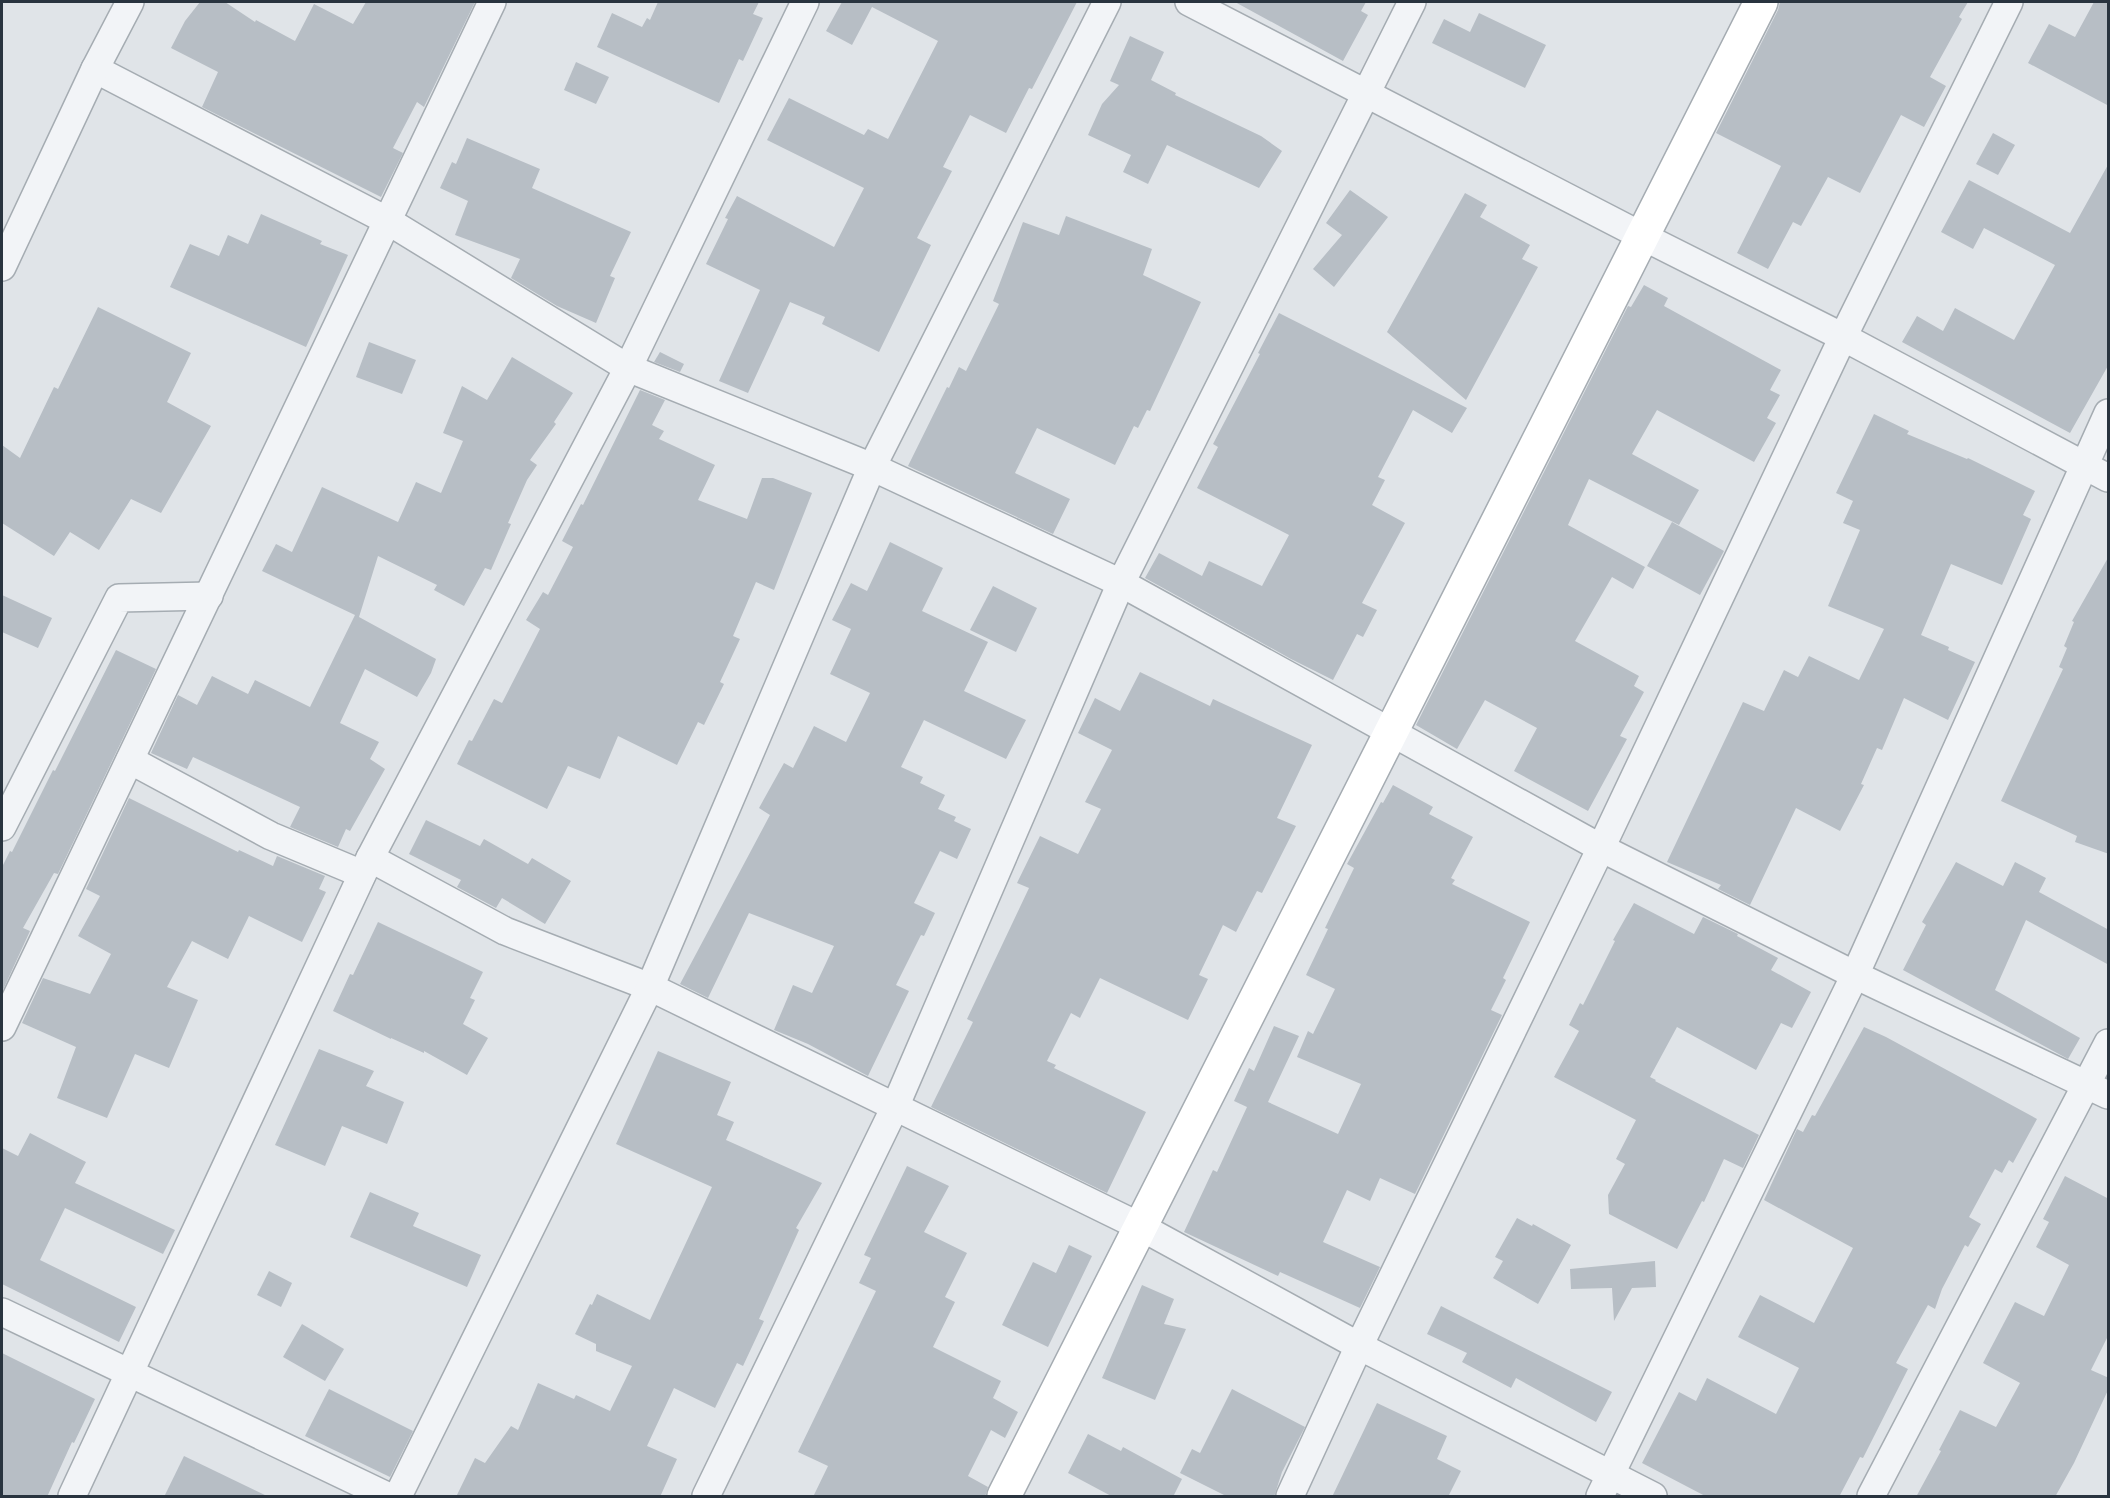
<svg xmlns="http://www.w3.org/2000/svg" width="2110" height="1498" viewBox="0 0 2110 1498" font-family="Rubik,sans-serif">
<rect width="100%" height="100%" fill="#e0e4e8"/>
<g fill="#b7bec5">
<polygon points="200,2 225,2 255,22 256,20 295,41 314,4 353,24 366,2 475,2 424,107 417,102 393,148 403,153 381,197 202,107 218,72 171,48 185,21"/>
<polygon points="658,2 759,2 753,14 763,18 743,61 739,59 719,103 597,47 612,13 642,27 647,18 650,20"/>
<polygon points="842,2 1077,2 1032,89 1029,88 1006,133 970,115 943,167 952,171 917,238 931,245 879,352 822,324 825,317 790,302 748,393 719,381 760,290 706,264 728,219 725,218 737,196 834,247 864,188 767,140 789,98 864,135 868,129 888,139 938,41 872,7 852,45 826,31"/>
<polygon points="1235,2 1366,2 1361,11 1368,15 1343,61"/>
<polygon points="1780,2 1968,2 1959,17 1962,19 1930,77 1946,86 1924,127 1901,115 1860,193 1828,177 1801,226 1793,222 1768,269 1737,253 1781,166 1716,133 1778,10"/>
<polygon points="2094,2 2109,2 2109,106 2028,63 2049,24 2075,37"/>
<polygon points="1479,13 1546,45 1525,88 1432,43 1444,19 1470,32"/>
<polygon points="1130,36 1164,52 1151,80 1176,93 1175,95 1261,136 1282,151 1259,188 1167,145 1148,184 1123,172 1131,155 1088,135 1102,104 1119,85 1110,81"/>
<polygon points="576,62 609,77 596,104 564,90"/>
<polygon points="1993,133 2015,145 1998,175 1976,164"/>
<polygon points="467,138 540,169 532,188 631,232 610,276 615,278 596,323 557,306 511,278 520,259 455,235 468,201 440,188 452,162 456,164"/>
<polygon points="2109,163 2109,364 2070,433 1902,342 1917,316 1943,331 1955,308 2014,340 2055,265 1984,228 1973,249 1941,232 1969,180 2070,233"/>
<polygon points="1350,190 1388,217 1334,287 1313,269 1342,235 1326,223"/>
<polygon points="1465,193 1487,205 1480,217 1530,245 1522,259 1538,267 1466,400 1387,332"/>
<polygon points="261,214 322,241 320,244 348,255 306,347 170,287 190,244 219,256 228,235 248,244"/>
<polygon points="1066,216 1152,249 1143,275 1201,302 1150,411 1147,410 1138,428 1134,426 1115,465 1037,428 1015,473 1070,499 1053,534 908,466 947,387 949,388 959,367 966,371 999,304 993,301 1023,222 1059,235"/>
<polygon points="1644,285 1668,298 1664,306 1781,370 1770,390 1780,395 1767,418 1776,423 1754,462 1657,410 1632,454 1699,490 1679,525 1589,479 1568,525 1645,567 1633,589 1612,577 1575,641 1639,676 1634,686 1644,692 1620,736 1627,739 1588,811 1514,771 1537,728 1485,700 1457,749 1416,725 1628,306 1631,307"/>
<polygon points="98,307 191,353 167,402 211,426 161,513 131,499 99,550 70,532 54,556 2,523 2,445 20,458 54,387 58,389"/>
<polygon points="1279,313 1467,408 1452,433 1413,410 1378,477 1385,480 1372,505 1405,523 1362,603 1377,610 1363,637 1357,634 1333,680 1291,659 1145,578 1159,553 1202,576 1209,561 1262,586 1289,535 1197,488 1218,447 1213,444 1260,354 1258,353"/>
<polygon points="369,342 416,360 402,394 356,377"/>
<polygon points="660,352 684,364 680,372 654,362"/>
<polygon points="512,357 573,393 554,422 556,424 530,460 537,465 527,480 508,523 511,524 491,570 485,568 464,606 434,590 437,585 378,556 359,617 436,659 431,673 417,697 365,669 340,723 379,742 370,759 385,769 350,831 346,829 338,847 290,827 300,807 193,757 187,769 151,753 178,695 197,705 212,676 248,694 255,680 310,707 355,615 262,571 276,544 292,552 322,487 398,522 416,482 441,493 463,441 443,433 462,386 487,400"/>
<polygon points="640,390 665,400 652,425 664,431 659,439 715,465 698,500 747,519 762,478 773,478 812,493 774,590 756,582 733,636 740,639 720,682 724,684 704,725 698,722 677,765 618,736 600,779 568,766 547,809 457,764 469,740 472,741 494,699 502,703 540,629 526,620 543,592 548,595 573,547 562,541 581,504 583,505"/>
<polygon points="1874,414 1909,431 1907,434 1967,459 1968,458 2035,491 2023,515 2031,519 2002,585 1951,564 1921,635 1949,647 1948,650 1975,662 1948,720 1904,698 1882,750 1877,748 1861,784 1864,785 1840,831 1796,808 1750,905 1718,889 1721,885 1667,862 1743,702 1764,711 1784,670 1798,677 1809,656 1859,680 1884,629 1828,606 1860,530 1843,523 1853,501 1836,493"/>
<polygon points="1672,522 1724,551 1700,595 1647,566"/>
<polygon points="890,542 943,568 922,611 988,642 964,691 1026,720 1006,759 924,720 901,767 923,777 920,783 945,795 938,809 956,817 954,821 971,829 957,859 940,851 914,903 935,913 924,936 921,935 896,985 909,991 868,1076 808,1044 774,1030 793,985 812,993 834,946 749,913 708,998 680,984 770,815 759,808 784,763 793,768 814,726 846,742 870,693 830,674 851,629 832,620 851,583 867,591"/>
<polygon points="2109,556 2109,854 2075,842 2077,836 2001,801 2063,669 2059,667 2067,648 2064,646 2074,622 2072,621"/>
<polygon points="993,586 1037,608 1016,652 970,630"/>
<polygon points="2,595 52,618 38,648 2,632"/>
<polygon points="116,650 156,669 58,874 54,873 23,928 30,931 2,992 2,867 10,851 12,852 53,770 55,771"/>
<polygon points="1140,672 1210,706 1213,699 1312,745 1277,818 1296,826 1262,893 1257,891 1236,932 1223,925 1199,975 1208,979 1188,1020 1100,978 1080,1018 1071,1013 1047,1061 1056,1065 1054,1068 1146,1112 1107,1193 931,1107 973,1022 967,1019 1029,888 1017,883 1040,836 1078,854 1101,809 1085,802 1112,750 1078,733 1095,698 1120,711"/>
<polygon points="1393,785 1433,807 1429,814 1473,837 1451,878 1455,880 1452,884 1530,922 1503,978 1506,980 1491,1010 1502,1015 1415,1194 1380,1178 1370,1201 1347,1190 1323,1242 1380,1267 1360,1308 1280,1272 1278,1276 1184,1232 1213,1170 1217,1172 1247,1107 1234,1101 1249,1068 1254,1071 1274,1026 1299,1036 1268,1102 1338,1134 1361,1084 1297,1057 1308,1031 1313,1034 1335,989 1306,975 1328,929 1325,928 1354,868 1347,864 1381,802 1383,803"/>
<polygon points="129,798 238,852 239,850 273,866 277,856 325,876 319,889 326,892 302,942 249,916 228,959 192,941 167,987 198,1000 169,1068 135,1054 107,1118 57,1098 76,1047 22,1023 43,978 90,994 111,954 78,936 100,896 86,889"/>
<polygon points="426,820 480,846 484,839 528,864 532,858 571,881 545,924 502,898 496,908 457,887 461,880 409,854"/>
<polygon points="1956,862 2003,886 2015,862 2046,878 2039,892 2109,930 2109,965 2026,920 1995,990 2080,1038 2068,1059 1903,970 1926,925 1922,922"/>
<polygon points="1634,903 1694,934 1703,917 1738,934 1737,936 1778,958 1771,970 1811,992 1792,1028 1781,1023 1756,1070 1677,1027 1650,1077 1656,1080 1655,1081 1759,1135 1743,1168 1724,1159 1704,1202 1702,1201 1677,1249 1609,1214 1608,1195 1625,1164 1616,1159 1636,1120 1554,1077 1579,1031 1569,1025 1580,1003 1583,1005 1615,941 1613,940"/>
<polygon points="378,922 483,972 470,998 475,1000 463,1024 488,1038 467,1075 424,1051 424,1053 391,1038 391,1039 333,1011 350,974 353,975"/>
<polygon points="1864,1027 1886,1037 2037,1119 2013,1163 2009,1160 2002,1173 1995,1169 1969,1217 1981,1224 1968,1247 1965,1245 1942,1289 1935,1309 1928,1305 1896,1363 1908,1369 1863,1458 1860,1457 1839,1497 1707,1497 1642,1463 1679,1392 1696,1401 1707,1378 1776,1414 1799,1368 1738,1337 1760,1295 1814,1323 1853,1248 1764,1200 1797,1129 1803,1132 1812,1115 1815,1116"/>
<polygon points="319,1049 374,1071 366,1086 404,1102 387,1144 342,1126 325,1166 275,1145"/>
<polygon points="658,1051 731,1082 717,1115 734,1122 726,1140 822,1183 796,1228 799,1230 759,1319 764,1321 743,1366 737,1363 715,1408 674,1388 647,1446 677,1459 660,1497 456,1497 475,1458 485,1463 511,1426 518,1430 538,1383 574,1399 576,1395 610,1411 632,1366 596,1351 596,1344 575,1334 590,1304 592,1305 597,1294 650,1320 712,1187 616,1144"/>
<polygon points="30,1133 86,1162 75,1183 175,1230 163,1254 65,1208 40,1260 136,1307 119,1342 2,1284 2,1148 18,1156"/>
<polygon points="907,1166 949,1186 924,1232 967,1253 945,1297 955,1302 933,1347 1001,1381 993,1398 1018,1412 1005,1438 991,1430 968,1476 988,1487 985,1497 813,1497 828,1466 798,1452 876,1291 859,1283 871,1258 864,1255"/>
<polygon points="2065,1176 2109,1199 2109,1334 2091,1370 2109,1378 2109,1388 2074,1463 2055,1497 1916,1497 1941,1451 1939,1450 1960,1410 1996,1427 2020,1383 1983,1363 2015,1302 2044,1316 2069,1265 2036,1247 2049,1222 2043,1219"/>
<polygon points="370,1192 419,1213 413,1226 481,1255 467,1287 350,1237"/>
<polygon points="1517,1218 1532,1226 1533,1224 1571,1245 1538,1304 1493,1278 1503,1261 1495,1257"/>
<polygon points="1069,1245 1092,1256 1048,1347 1002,1325 1033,1262 1056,1273"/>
<polygon points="1655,1261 1656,1287 1632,1288 1614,1321 1612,1288 1571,1289 1570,1269"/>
<polygon points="269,1271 292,1283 281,1307 257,1295"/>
<polygon points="1142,1285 1174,1299 1164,1324 1186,1329 1155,1400 1102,1378"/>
<polygon points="1441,1306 1612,1392 1596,1422 1516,1378 1511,1388 1462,1362 1467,1353 1427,1334"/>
<polygon points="302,1324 344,1349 325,1381 283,1357"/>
<polygon points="2,1353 95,1399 74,1443 72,1442 47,1497 2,1497"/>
<polygon points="329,1389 413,1431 390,1477 305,1436"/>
<polygon points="1232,1389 1305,1427 1282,1472 1274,1497 1228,1497 1180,1473 1192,1449 1200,1453"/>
<polygon points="1377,1403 1447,1436 1437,1459 1461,1471 1448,1497 1332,1497"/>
<polygon points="1088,1434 1121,1451 1123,1447 1182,1479 1173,1497 1113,1497 1068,1473"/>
<polygon points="184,1456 269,1497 164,1497"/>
</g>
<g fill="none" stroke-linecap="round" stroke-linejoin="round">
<defs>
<g id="street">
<polyline points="1189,2 1642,236 1843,337 2108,478"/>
<polyline points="95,69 388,221 628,368 872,467 1121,583 1601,848 1855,975 2108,1095"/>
<polyline points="2,267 95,69 130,2"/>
<polyline points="130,760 271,836 362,874"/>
<polyline points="2,827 119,598 209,596"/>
<polyline points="370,858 505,931 650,987 1141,1227 1359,1346 1653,1496"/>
<polyline points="2,1027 492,2"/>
<polyline points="2,1312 387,1496"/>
<polyline points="72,1496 370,858 628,368 805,2"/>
<polyline points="398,1496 650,987 872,467 1107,2"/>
<polyline points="706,1496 895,1107 1121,583 1412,2"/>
<polyline points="1290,1496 1359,1346 1601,848 1843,337 2009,2"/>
<polyline points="1600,1496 1855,975 2108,413"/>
<polyline points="1871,1496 2108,1043"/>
</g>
<polyline id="secondary" points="1004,1496 1761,2"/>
</defs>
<use href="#street" stroke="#a5acb2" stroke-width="30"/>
<use href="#secondary" stroke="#a5acb2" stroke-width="36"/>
<use href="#street" stroke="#f2f4f7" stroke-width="27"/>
<use href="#secondary" stroke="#fff" stroke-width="33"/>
</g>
<rect width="2110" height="1498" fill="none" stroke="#29343f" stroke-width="6"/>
</svg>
